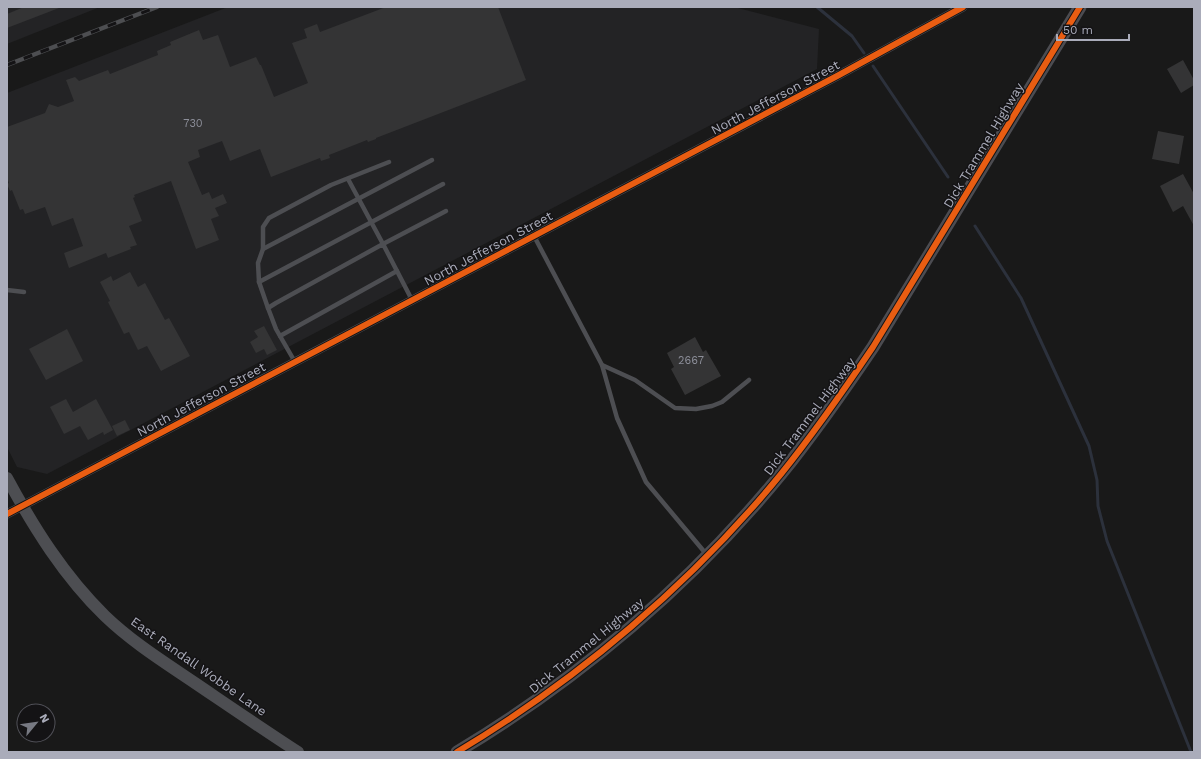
<svg xmlns="http://www.w3.org/2000/svg" width="1201" height="759" viewBox="0 0 1201 759" font-family="'Work Sans',sans-serif">
<rect width="100%" height="100%" fill="#191919"/>
<g fill="#232325">
<polygon points="7,7 100,7 7,44"/>
<polygon points="228,7 734,7 819,29 817,69 47,474 17,467 7,447 7,93"/>
</g>
<g fill="none" stroke-linecap="round" stroke-linejoin="round">
<g stroke="#2c313c" stroke-width="3">
<polyline points="817,7 852,36 864,53"/>
<polyline points="873,66 948,177"/>
<polyline points="975,226 1021,298 1089,446 1097,480 1098,506 1107,541 1191,752"/>
</g>
</g>
<g fill="#343435">
<polygon points="24,7 59,7 59,8 7,28 7,14"/>
<polygon points="386,7 498,7 526,80 376,138 376,139 368,142 367,140 329,155 330,158 321,161 320,158 271,177 260,149 230,161 222,141 198,150 200,157 188,162 202,195 209,192 212,199 223,194 227,203 215,208 219,216 211,219 219,240 196,249 171,181 134,195 135,197 133,198 142,221 129,226 137,245 130,247 131,249 108,258 106,253 69,268 64,253 83,246 73,218 52,226 45,207 25,214 23,209 20,210 12,190 10,191 7,184 9,183 7,177 7,127 45,113 49,104 58,107 74,101 66,80 75,77 79,81 108,70 110,74 158,55 157,51 171,45 170,42 199,30 203,40 218,35 230,67 256,57 260,65 261,65 274,97 308,83 292,43 307,38 304,29 317,24 320,32"/>
<polygon points="1183,60 1194,80 1194,85 1181,93 1167,69"/>
<polygon points="1158,131 1184,136 1179,164 1152,159"/>
<polygon points="1183,174 1194,194 1194,226 1183,206 1173,212 1160,186"/>
<polygon points="130,272 138,287 145,283 165,320 169,318 190,356 161,371 147,346 138,350 129,332 124,334 108,302 110,301 100,282 111,276 113,281"/>
<polygon points="264,326 277,350 267,355 264,349 256,353 250,342 258,337 254,331"/>
<polygon points="67,329 83,361 46,380 29,349"/>
<polygon points="695,337 703,352 706,350 721,376 685,395 671,369 674,367 667,353"/>
<polygon points="66,399 73,412 96,399 113,430 104,435 103,432 88,440 80,426 64,434 50,407"/>
<polygon points="125,420 130,430 117,436 112,426"/>
</g>
<g fill="none" stroke-linecap="round" stroke-linejoin="round">
<g stroke="#4d4e52" stroke-width="4.5">
<polyline points="348,179 383,244 446,211"/>
<polyline points="534,236 602,365 635,380 675,408 696,409 712,406 722,402 749,380"/>
<polyline points="263,249 432,160"/>
<polyline points="259,282 443,184"/>
<polyline points="7,290 24,292"/>
<polyline points="268,308 259,282 258,263 263,249 263,227 269,218 331,185 389,162"/>
<polyline points="280,336 397,271"/>
<polyline points="295,362 276,329 268,308 276,303 383,244 412,300"/>
<polyline points="602,365 617,418 646,482 707,555"/>
</g>
<polyline stroke="#4d4e52" stroke-width="9" points="7,514 839,75 963,7"/>
<path stroke="#4d4e52" stroke-width="12" d="M 7,478 C 34,528 64,576 105,616 C 132,642 164,662 195,683 C 229,706 264,730 298,752"/>
<path stroke="#4c4c51" stroke-width="13" d="M 457,752 C 579,679 691,584 781,474 C 814,433 844,390 873,347 L 1080,7"/>
<defs>
<polyline id="rail" points="7,65 157,7"/>
</defs>
<use href="#rail" stroke="#4d4e51" stroke-width="4.5"/>
<use href="#rail" stroke="#141315" stroke-width="3" stroke-dasharray="9" stroke-linecap="butt"/>
<defs>
<g id="cycleway">
<polyline points="7,514 839,75 963,7"/>
<path d="M 457,752 C 579,679 691,584 781,474 C 814,433 844,390 873,347 L 1080,7"/>
</g>
</defs>
<use href="#cycleway" stroke="#141315" stroke-width="8"/>
<use href="#cycleway" stroke="#e95d12" stroke-width="6"/>
</g>
<g text-anchor="middle" stroke-width="3" stroke-linejoin="round" paint-order="stroke">
<g font-size="11" fill="#8c8e99">
<text x="193" y="127">730</text>
<text x="691" y="364">2667</text>
</g>
<g font-size="13" fill="#aaacba" stroke="#141315">
<text transform="translate(775 97) rotate(-28)" y="5">North Jefferson Street</text>
<text transform="translate(983 145) rotate(-59)" y="5">Dick Trammel Highway</text>
<text transform="translate(488 248) rotate(-28)" y="5">North Jefferson Street</text>
<text transform="translate(201 399) rotate(-28)" y="5">North Jefferson Street</text>
<text transform="translate(809 416) rotate(-53)" y="5">Dick Trammel Highway</text>
<text transform="translate(586 645) rotate(-39)" y="5">Dick Trammel Highway</text>
<text transform="translate(199 666) rotate(35)" y="5">East Randall Wobbe Lane</text>
</g>
</g>
<rect width="1201" height="759" fill="none" stroke="#aaacba" stroke-width="16"/>
<g transform="translate(36 723) rotate(61)"><circle r="19" fill="#141315" stroke="#505057"/>
<path d="M0-3L7 15L0 10L-7 15Z" fill="#777982"/>
<text y="-6" font-size="11" font-weight="bold" text-anchor="middle" fill="#aaacba">N</text>
</g>
<path d="M1057 34v6h72v-6" fill="none" stroke="#aaacba" stroke-width="2"/>
<text x="1063" y="34" font-size="12" fill="#aaacba" stroke="#141315" stroke-width="3" paint-order="stroke">50 m</text>
</svg>
